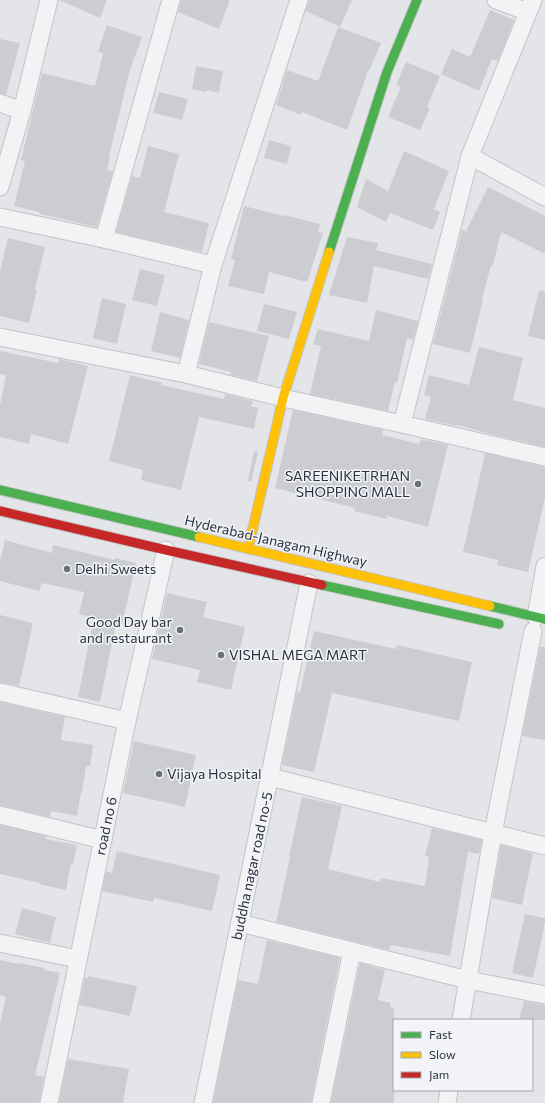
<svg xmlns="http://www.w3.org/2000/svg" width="545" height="1103" viewBox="0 0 545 1103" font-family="Commissioner,sans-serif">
<rect width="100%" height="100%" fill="#e4e5e8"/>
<g fill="#cccdd0">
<polygon points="59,0 107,0 100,18"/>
<polygon points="181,0 230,0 219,29 178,12"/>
<polygon points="309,0 352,0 340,27 306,11"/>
<polygon points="490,10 514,20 498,61 492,59 479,91 441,74 452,49 470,57"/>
<polygon points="107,25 142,37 130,70 109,156 110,156 107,170 113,171 97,227 40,214 40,212 14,206 25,161 21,160 42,73 95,86 103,53 98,52"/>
<polygon points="338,27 381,43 369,71 368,71 347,130 302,112 301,115 276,105 287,70 318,81"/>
<polygon points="0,39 20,43 6,95 0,93"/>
<polygon points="406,62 440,76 427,107 430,108 420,130 388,117 401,87 396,85"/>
<polygon points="196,66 223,71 219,93 207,90 206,92 192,89"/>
<polygon points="159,92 188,99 182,120 153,113"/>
<polygon points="269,140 291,146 287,164 264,158"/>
<polygon points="148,146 179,154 164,212 209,223 202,252 116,232 132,176 140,178"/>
<polygon points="404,151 449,171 434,209 440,212 433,230 390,213 386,222 357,207 366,179 388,191"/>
<polygon points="488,187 545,216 545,254 501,232 493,265 491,265 482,299 483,299 470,353 433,344 462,230 466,231"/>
<polygon points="244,206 283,216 284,215 320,224 318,232 323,233 307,282 269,272 264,294 228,286 235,260 231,259"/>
<polygon points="347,237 378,243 376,250 432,264 428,279 374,266 367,303 329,295"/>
<polygon points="8,238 45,247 35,289 37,290 29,323 0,316 0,272"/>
<polygon points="140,269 165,275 157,306 132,300"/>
<polygon points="539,290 545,291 545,340 528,336"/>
<polygon points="102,298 126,304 117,344 93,338"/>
<polygon points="264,304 297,312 289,339 257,331"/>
<polygon points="376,310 418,321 413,340 407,338 397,383 395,382 388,411 310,394 321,346 313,344 318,329 369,341"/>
<polygon points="160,312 189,320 180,358 151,351"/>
<polygon points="209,322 269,336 257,381 230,375 231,372 199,364"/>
<polygon points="479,347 523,358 513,400 545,408 545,447 490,434 458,425 457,426 453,425 425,419 431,397 424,395 429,375 469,385"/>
<polygon points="0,351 58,363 59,359 88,366 68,444 31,434 29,444 0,437 0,405 6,375 0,374"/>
<polygon points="130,375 162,383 161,385 224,399 225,394 253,401 251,406 258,408 254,429 199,417 181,490 141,480 143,470 109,461"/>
<polygon points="293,410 383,430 382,435 419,444 421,439 448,445 428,527 387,516 387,519 354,511 355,508 275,488"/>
<polygon points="254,451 258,452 251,482 248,481"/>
<polygon points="485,453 545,467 545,498 528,572 497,565 498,560 463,552"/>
<polygon points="5,540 52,553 53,545 115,560 115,558 136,563 122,625 116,624 100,702 78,697 94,618 79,614 84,592 42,583 39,591 0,581 0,561"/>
<polygon points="167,593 207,602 203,617 245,627 231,690 197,682 200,670 152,659"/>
<polygon points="0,615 33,623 19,686 0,682"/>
<polygon points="314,631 396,649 397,645 472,662 459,721 332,693 314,772 282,765 297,691 300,692"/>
<polygon points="540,647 545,647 545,740 522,736"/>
<polygon points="0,702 65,717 61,740 93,745 90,766 86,766 82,792 81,792 77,816 51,811 50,817 0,805"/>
<polygon points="134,741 196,755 185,807 123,793"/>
<polygon points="302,797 342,806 328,869 380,882 381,878 425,886 429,857 425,856 432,828 482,840 479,854 468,852 450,956 391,945 389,950 276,922 290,857 289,857"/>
<polygon points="0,825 46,836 45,839 77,845 73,864 71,863 66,890 39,884 40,883 0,874"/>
<polygon points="501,845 533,853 522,905 492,898"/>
<polygon points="117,851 220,875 212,911 154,898 153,902 102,891 106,871 112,873"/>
<polygon points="22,908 56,917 50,943 15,934"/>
<polygon points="525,914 545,918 545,923 533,978 512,973"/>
<polygon points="267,940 340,958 311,1103 213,1103 238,980 258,984"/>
<polygon points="0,960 18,964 19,963 44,968 44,970 60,973 35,1075 44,1077 39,1103 0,1103 0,1024 6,997 0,995"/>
<polygon points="360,963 385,970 378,1000 391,1003 390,1007 394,1008 394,1103 331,1103"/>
<polygon points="88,976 137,986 130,1016 79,1005 85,978 88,978"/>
<polygon points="524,1001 545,1005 545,1020 519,1020"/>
<polygon points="68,1059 129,1069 123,1103 59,1103"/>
</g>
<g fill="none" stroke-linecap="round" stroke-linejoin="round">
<defs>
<g id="street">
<polyline points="496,0 528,12"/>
<polyline points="0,103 22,111"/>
<polyline points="470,156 545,197"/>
<polyline points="0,187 22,111 49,0"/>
<polyline points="0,217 104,239 213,265"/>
<polyline points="104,239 171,0"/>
<polyline points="0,337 186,374 283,398 402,424 545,457"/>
<polyline points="186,374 213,265 299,0"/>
<polyline points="402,424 470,156 533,0"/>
<polyline points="536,617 545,566"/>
<polyline points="0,692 127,721"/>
<polyline points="270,777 545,846"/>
<polyline points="0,815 103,840"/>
<polyline points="240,923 468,980 545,995"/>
<polyline points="0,943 78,959"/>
<polyline points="461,1020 493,833 533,631"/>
<polyline points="49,1103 127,721 166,550"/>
<polyline points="203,1103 309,583"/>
<polyline points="321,1103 352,951"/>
<polyline points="447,1103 449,1090"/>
</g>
<g id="fast">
<polyline points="329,252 387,72 417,0"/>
<polyline points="0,490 199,537"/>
<polyline points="322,585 499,624"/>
<polyline points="490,606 545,619"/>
</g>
<g id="slow">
<polyline points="199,537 490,606"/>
<polyline points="248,549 283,398 329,252"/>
</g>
<polyline id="jam" points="0,511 166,550 322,585"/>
</defs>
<use href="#street" stroke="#c2c3c6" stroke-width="19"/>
<use href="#fast" stroke="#c2c3c6" stroke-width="11"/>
<use href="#slow" stroke="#c2c3c6" stroke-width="11"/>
<use href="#jam" stroke="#c2c3c6" stroke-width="11"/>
<use href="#street" stroke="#f3f3f5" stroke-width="17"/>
<use href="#fast" stroke="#4caf50" stroke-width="9"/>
<use href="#slow" stroke="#ffc107" stroke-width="9"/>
<use href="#jam" stroke="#c62828" stroke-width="9"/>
</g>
<g fill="#6c707b" stroke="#f2f4f7" stroke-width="1.5">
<circle cx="418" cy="484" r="4"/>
<circle cx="67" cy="569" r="4"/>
<circle cx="180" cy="630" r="4"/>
<circle cx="221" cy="655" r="4"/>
<circle cx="159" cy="774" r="4"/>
</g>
<g text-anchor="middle" stroke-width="3" stroke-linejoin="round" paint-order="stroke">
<g font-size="14" fill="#2b3141" stroke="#f2f4f7" text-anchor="start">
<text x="410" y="481" text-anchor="end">SAREENIKETRHAN<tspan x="410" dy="16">SHOPPING MALL</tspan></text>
<text x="75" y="574">Delhi Sweets</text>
<text x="172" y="627" text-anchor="end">Good Day bar<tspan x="172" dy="16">and restaurant</tspan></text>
<text x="229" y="660">VISHAL MEGA MART</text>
<text x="167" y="779">Vijaya Hospital</text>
</g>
<g font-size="14" fill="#2b3141" stroke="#f2f4f7">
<text transform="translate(276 541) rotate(13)" y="5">Hyderabad-Janagam Highway</text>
<text transform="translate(106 826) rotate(-78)" y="5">road no 6</text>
<text transform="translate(252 866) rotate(-78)" y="5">buddha nagar road no-5</text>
</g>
</g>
<rect x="393" y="1019" width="140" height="72" fill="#f2f4f7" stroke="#a2a6ae"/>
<rect x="401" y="1032" width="20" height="6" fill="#4caf50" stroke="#a2a6ae"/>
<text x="429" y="1039" font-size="12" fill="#2b3141">Fast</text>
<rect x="401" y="1052" width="20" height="6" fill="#ffc107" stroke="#a2a6ae"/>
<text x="429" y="1059" font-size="12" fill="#2b3141">Slow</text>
<rect x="401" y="1072" width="20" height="6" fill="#c62828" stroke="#a2a6ae"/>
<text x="429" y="1079" font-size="12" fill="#2b3141">Jam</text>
</svg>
